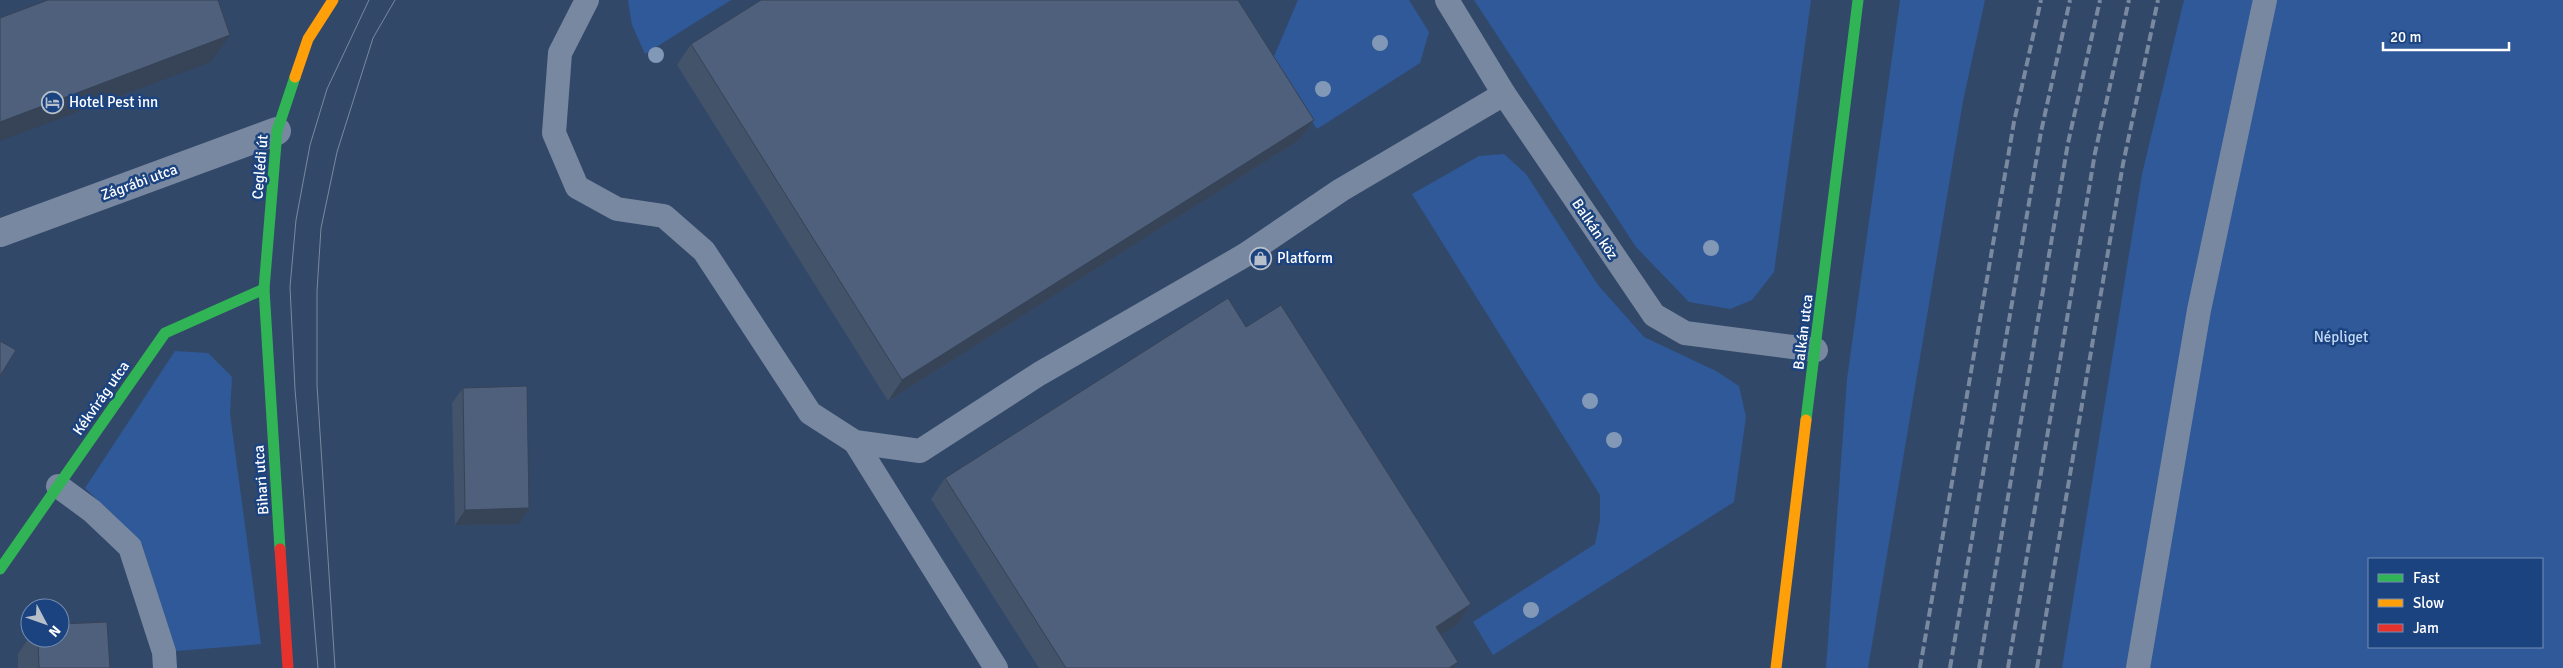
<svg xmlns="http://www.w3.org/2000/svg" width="2563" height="668" viewBox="0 0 2563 668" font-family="Signika,sans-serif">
<rect width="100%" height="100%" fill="#324869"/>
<g fill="#2f5998" fill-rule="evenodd">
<polygon points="628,0 731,0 645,54 632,25"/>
<polygon points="1298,0 1409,0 1429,32 1420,63 1317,129 1272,61"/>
<polygon points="1474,0 1811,0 1774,272 1752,300 1730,309 1689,302 1636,247"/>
<polygon points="1900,0 1985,0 1963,101 1868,668 1826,668 1847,379"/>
<path d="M 2184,0 L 2563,0 L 2563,668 L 2062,668 L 2142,174 ZM 2369,559 L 2542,559 L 2542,647 L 2369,647 Z"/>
<polygon points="1504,154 1526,174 1598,285 1644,337 1716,371 1739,386 1746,417 1734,502 1493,655 1473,622 1595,544 1600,520 1600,495 1412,194 1479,156"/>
<polygon points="175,351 208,353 232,377 230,414 261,644 164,652 170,636 142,544 85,488"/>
</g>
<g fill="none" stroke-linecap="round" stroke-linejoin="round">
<g stroke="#7888a0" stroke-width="24">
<polyline points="587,0 560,53 554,133 577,187 617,209 664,216 704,251 810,413 855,442 920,451 1039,374 1245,255 1341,190 1504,94"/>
<polyline points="1447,0 1504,94 1654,315 1685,333 1816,350"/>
<polyline points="855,442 996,668"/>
<polyline points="58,486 92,511 130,547 164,652 165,668"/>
<polyline points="2138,668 2199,310 2265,0"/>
</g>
<polyline stroke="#7888a0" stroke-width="28" points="0,233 277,131"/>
<g stroke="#30b455" stroke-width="11">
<polyline points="1806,420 1858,0"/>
<polyline points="280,549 264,289 277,131 295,77"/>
<polyline points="0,569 165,333 264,289"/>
</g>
<g stroke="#ff9f0a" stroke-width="11">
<polyline points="295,77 308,39 333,0"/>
<polyline points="1776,668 1806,420"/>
</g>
<polyline stroke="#e5322d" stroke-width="11" points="280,549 288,668"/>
<g stroke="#79899f" stroke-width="1">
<polyline points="318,668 295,389 290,287 296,220 310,145 327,89 369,0"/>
<polyline points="335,668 317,385 317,291 321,228 337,152 373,38 395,0"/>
</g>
<g stroke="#79899f" stroke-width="4" stroke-dasharray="9 4" stroke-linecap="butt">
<polyline points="1920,668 2014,122 2041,0"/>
<polyline points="1950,668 2041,132 2070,0"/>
<polyline points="1979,668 2068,143 2100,0"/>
<polyline points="2008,668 2095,153 2129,0"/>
<polyline points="2037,668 2123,164 2158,0"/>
</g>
</g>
<g fill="#8298b7">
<circle cx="1380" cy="43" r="8"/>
<circle cx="656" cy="55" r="8"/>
<circle cx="1323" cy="89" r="8"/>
<circle cx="1711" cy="248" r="8"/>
<circle cx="1590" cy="401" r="8"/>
<circle cx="1614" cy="440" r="8"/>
<circle cx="1531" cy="610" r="8"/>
</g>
<g fill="#43536a">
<polygon points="691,44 1314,120 1299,140 888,401 677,65"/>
<polygon points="1246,327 1471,604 1457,625 1441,635 1458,662 1454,668 1039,668 931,499 945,478"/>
<polygon points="463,388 519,524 455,525 452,403"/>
<polygon points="30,636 30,638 38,638 110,668 18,668 18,654"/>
</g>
<g fill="#374356">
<polygon points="230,35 211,62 0,141 0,122"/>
<polygon points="1314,120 1299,140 888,401 902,380"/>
<polygon points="529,508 519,524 455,525 465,510"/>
<polygon points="1471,604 1457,625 1421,647 1436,627"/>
<polygon points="1458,662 1454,668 1449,668"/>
</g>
<g fill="#4e607b" stroke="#374356">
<polygon points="48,0 218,0 230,35 0,122 0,18"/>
<polygon points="761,0 1238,0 1314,120 902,380 691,44"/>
<polygon points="1228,298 1246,327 1281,305 1471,604 1436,627 1458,662 1449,668 1066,668 945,478"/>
<polygon points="0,341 16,350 0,376"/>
<polygon points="527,386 529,508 465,510 463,388"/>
<polygon points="107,622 110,668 39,668 38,638 60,638 60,624"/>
</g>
<defs>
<symbol id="hotel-ring" viewBox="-11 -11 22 22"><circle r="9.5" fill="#1b4380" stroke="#b7bfca" stroke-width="1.5"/><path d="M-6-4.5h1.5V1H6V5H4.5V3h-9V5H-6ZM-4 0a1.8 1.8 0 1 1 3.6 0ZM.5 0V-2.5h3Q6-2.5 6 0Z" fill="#b7bfca"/></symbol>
<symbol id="shop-ring" viewBox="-11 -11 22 22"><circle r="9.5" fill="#1b4380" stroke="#b7bfca" stroke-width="1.5"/><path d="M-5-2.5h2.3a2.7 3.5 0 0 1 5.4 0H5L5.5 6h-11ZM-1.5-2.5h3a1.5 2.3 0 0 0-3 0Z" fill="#b7bfca"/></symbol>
</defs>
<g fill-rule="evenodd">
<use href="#hotel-ring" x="40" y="90" width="25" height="25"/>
<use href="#shop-ring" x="1248" y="246" width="25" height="25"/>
</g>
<g text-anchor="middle" stroke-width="5" stroke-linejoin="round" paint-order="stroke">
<g font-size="15" fill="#fff" stroke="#1b4380" text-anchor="start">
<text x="69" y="107">Hotel Pest inn</text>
<text x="1277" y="263">Platform</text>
</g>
<g font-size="15" fill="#fff" stroke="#1b4380">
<text transform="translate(260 167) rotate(-85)" y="5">Ceglédi út</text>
<text transform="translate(139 182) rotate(-20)" y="5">Zágrábi utca</text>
<text transform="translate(1595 229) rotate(56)" y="5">Balkán köz</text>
<text transform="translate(1803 332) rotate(-83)" y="5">Balkán utca</text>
<text transform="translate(101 398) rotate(-55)" y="5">Kékvirág utca</text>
<text transform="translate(261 480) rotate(-94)" y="5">Bihari utca</text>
</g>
<g font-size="15" fill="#c3d9f7" stroke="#1b4380">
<text x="2341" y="342">Népliget</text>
</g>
</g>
<rect x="2368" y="558" width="175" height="90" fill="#1b4380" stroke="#768eb3"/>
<rect x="2378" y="574" width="25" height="8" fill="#30b455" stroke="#768eb3"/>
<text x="2413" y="583" font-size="15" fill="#ffffff">Fast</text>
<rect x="2378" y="599" width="25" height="8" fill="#ff9f0a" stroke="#768eb3"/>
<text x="2413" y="608" font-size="15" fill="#ffffff">Slow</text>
<rect x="2378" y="624" width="25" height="8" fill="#e5322d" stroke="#768eb3"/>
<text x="2413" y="633" font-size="15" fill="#ffffff">Jam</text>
<g transform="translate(45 623) rotate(131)"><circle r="24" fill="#1b4380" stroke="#768eb3"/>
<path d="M0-4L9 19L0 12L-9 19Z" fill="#b7bfca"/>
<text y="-8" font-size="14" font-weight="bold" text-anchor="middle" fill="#ffffff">N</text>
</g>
<path d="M2383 42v8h126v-8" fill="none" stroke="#ffffff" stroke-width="2.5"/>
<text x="2390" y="42" font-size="15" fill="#ffffff" stroke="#1b4380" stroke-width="4" paint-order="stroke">20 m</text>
</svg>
